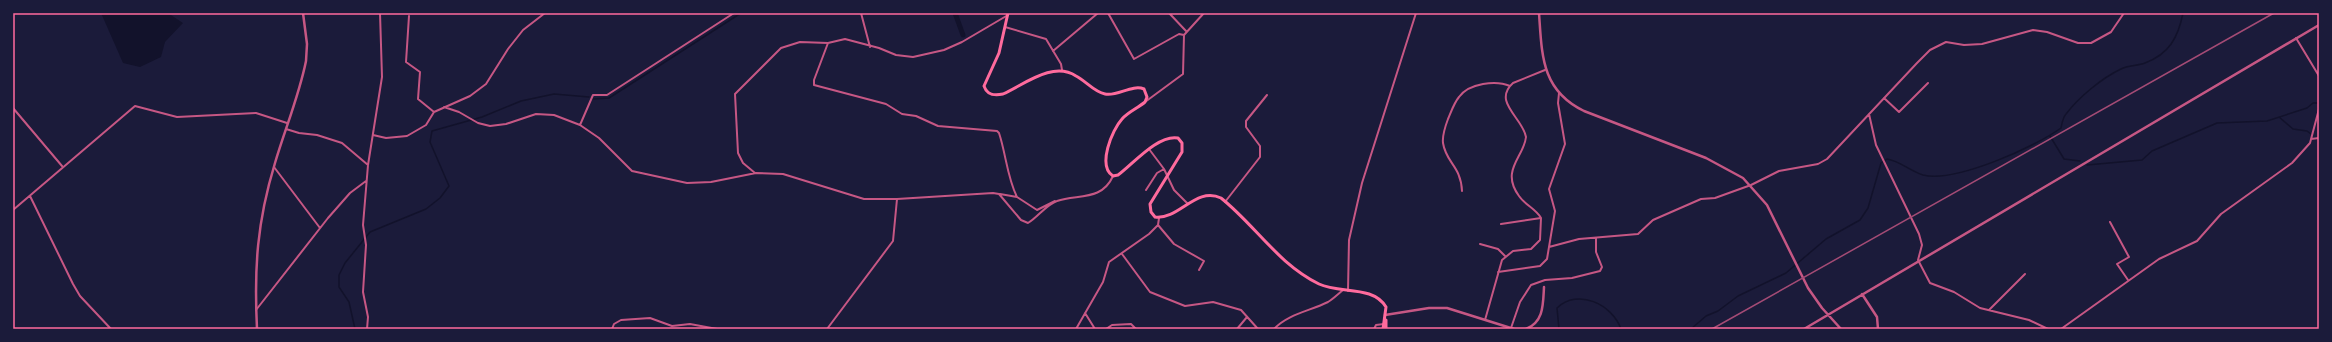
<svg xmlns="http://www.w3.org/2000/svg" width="2332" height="342" font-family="'Golos Text',sans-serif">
  <rect width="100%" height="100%" fill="#1b1b3a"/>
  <path fill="#12122b" d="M101,13H168L183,23L165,42L161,57L140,67L123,63Z"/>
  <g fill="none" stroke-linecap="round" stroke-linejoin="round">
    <path stroke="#12122b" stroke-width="1.5" d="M593,99L609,98L741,13
      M2279,117L2293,129L2307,131L2311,134
      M2050,136L2064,159L2080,161
      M2318,142L2319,144
      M2087,165L2142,160L2152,151L2217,123L2267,121L2307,108L2313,103H2319
      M355,329L349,302L339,287V275L345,263L370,232L426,209L440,198L449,186L430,142L432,131L482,117L521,101L554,94L589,97
      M1559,329L1557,308C1578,288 1612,304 1621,329
      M1691,329L1706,316L1718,311L1738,296L1786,273L1826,239L1860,220L1868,208L1881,163L1887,159C1900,161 1910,171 1923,175C1955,183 2035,147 2061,128C2062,123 2063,117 2066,114C2079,97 2102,78 2121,69C2128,65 2137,66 2145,63C2169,54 2178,38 2183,13"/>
    <path stroke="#12122b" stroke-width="5" d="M955,13L963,35"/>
    <path stroke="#c65784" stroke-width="2" d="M861,13L870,47
      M1108,13L1134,59L1179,34L1184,35
      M1169,13L1186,31
      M409,16L406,62L420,72L418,99L434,112
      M1005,27L1046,39L1061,64L1062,70
      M2296,38L2319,76
      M828,43L814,80V85L886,104L902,114L916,116L938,126L997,131L999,133C1006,154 1007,177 1017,197
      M1053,51L1098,13
      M1884,98L1899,112L1928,83
      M1145,102L1183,74L1184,35L1204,13
      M444,107L459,112L478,123L490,126L506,124L536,114L554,115L580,125L599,138L632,171L687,183L711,182L756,173L783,174L864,199H897L993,193L999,194L1021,220L1028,223C1037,218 1047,204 1057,201C1078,194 1102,201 1113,176
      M13,108L62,166
      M1869,114L1876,145L1919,234L1922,245L1918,260L1930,283L1954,292L1980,308L2029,320L2048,329
      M580,125L593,95H607L734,13
      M286,129L299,133L317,135L342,143L368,165
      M373,135L386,138L407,136L426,125L434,112L470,96L486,84L508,49L523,30L545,13
      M2311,139L2319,138
      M1149,149L1164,169L1174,190L1187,203
      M274,167L320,228
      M755,173L743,163L738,153L735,94L781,48L800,42L828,43L845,39L879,48L896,55L913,57L944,50L962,42L1008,15
      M1146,190L1157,173L1164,169
      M1462,191C1461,166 1446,163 1443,143C1442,135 1445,127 1448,119C1451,112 1454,103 1459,97C1469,83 1496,80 1510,86
      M1000,194L1017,197L1037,210L1055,201
      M30,196L73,284L80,296L111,329
      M1225,202L1260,157V146L1246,127V121L1267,95
      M13,210L135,106L177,117L256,113L287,123
      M2110,222L2129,257L2117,264L2128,280
      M1501,224L1541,218
      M1158,225L1174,244L1204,261L1199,270
      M1480,244L1498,249L1505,256
      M1549,247L1579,239L1638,234L1653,220L1701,199L1715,198L1751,185L1779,171L1818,164L1827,159L1917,63L1930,50L1946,42L1964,45L1982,44L2033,30L2047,32L2078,43H2091L2111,32L2124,13
      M1122,254L1150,292L1185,306L1213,302L1241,310L1258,329
      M1498,272L1540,266L1547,259L1555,211L1549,189L1565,144L1558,103L1559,93
      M1348,291L1349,240L1362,183L1416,13
      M256,310L328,218L350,193L366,181
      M1989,310L2025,274
      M1085,313L1095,329
      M1485,320L1502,260L1513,251L1531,249L1540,240L1541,218C1536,209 1525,205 1519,196C1500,170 1524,157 1526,137C1523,118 1492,102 1513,83L1545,70
      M1511,328L1520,302L1531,285L1545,280L1572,278L1600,271L1602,267L1596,252V238
      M367,329L368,317L363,292L366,245L363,225L368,165L382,77L380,13
      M612,329L614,324L621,320L650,318L672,326L690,324L717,329
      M827,329L893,241L897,199
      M1076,329L1103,282L1109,262L1149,234L1158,225L1159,218
      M1106,329L1112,325L1131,324L1136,329
      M1237,329L1247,317
      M1274,329C1288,314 1310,311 1328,302C1333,299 1338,294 1343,290
      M1374,329L1376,325L1384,324
      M2061,329L2159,259L2197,241L2221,214L2292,163L2310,143L2319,109"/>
    <path stroke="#c65784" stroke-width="2.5" d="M1539,13C1542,55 1541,90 1584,111L1706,158L1743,178L1767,205L1808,288L1822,308L1841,329
      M1862,294L1877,317L1878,329
      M1385,315L1429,308H1447L1514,329
      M257,329C254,268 257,222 275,163C285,129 299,96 306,61L307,44L303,13
      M1526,329C1544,322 1543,304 1544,287
      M1804,329L2319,25"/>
    <path stroke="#ff6b9d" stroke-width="3" d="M1008,13L999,53L984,86C987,95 994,96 1003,94C1025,84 1053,61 1076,76C1086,81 1094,92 1105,94C1117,97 1132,84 1144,89L1147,97L1145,102C1138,108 1128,112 1122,119C1112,130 1097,166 1113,176L1118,175C1132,165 1158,134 1178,138L1182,143V152L1150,204L1151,212L1155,217C1179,220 1196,186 1221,198C1256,226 1277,263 1319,284C1340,294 1373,285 1386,307L1383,329
      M1386,320V329"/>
    <path stroke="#a44b75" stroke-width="1.5" d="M1712,329L2274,13"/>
  </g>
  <rect width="2332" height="342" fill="none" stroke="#1b1b3a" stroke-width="28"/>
  <rect x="14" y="14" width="2304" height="314" fill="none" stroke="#ff6b9d" stroke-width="1.5"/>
</svg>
